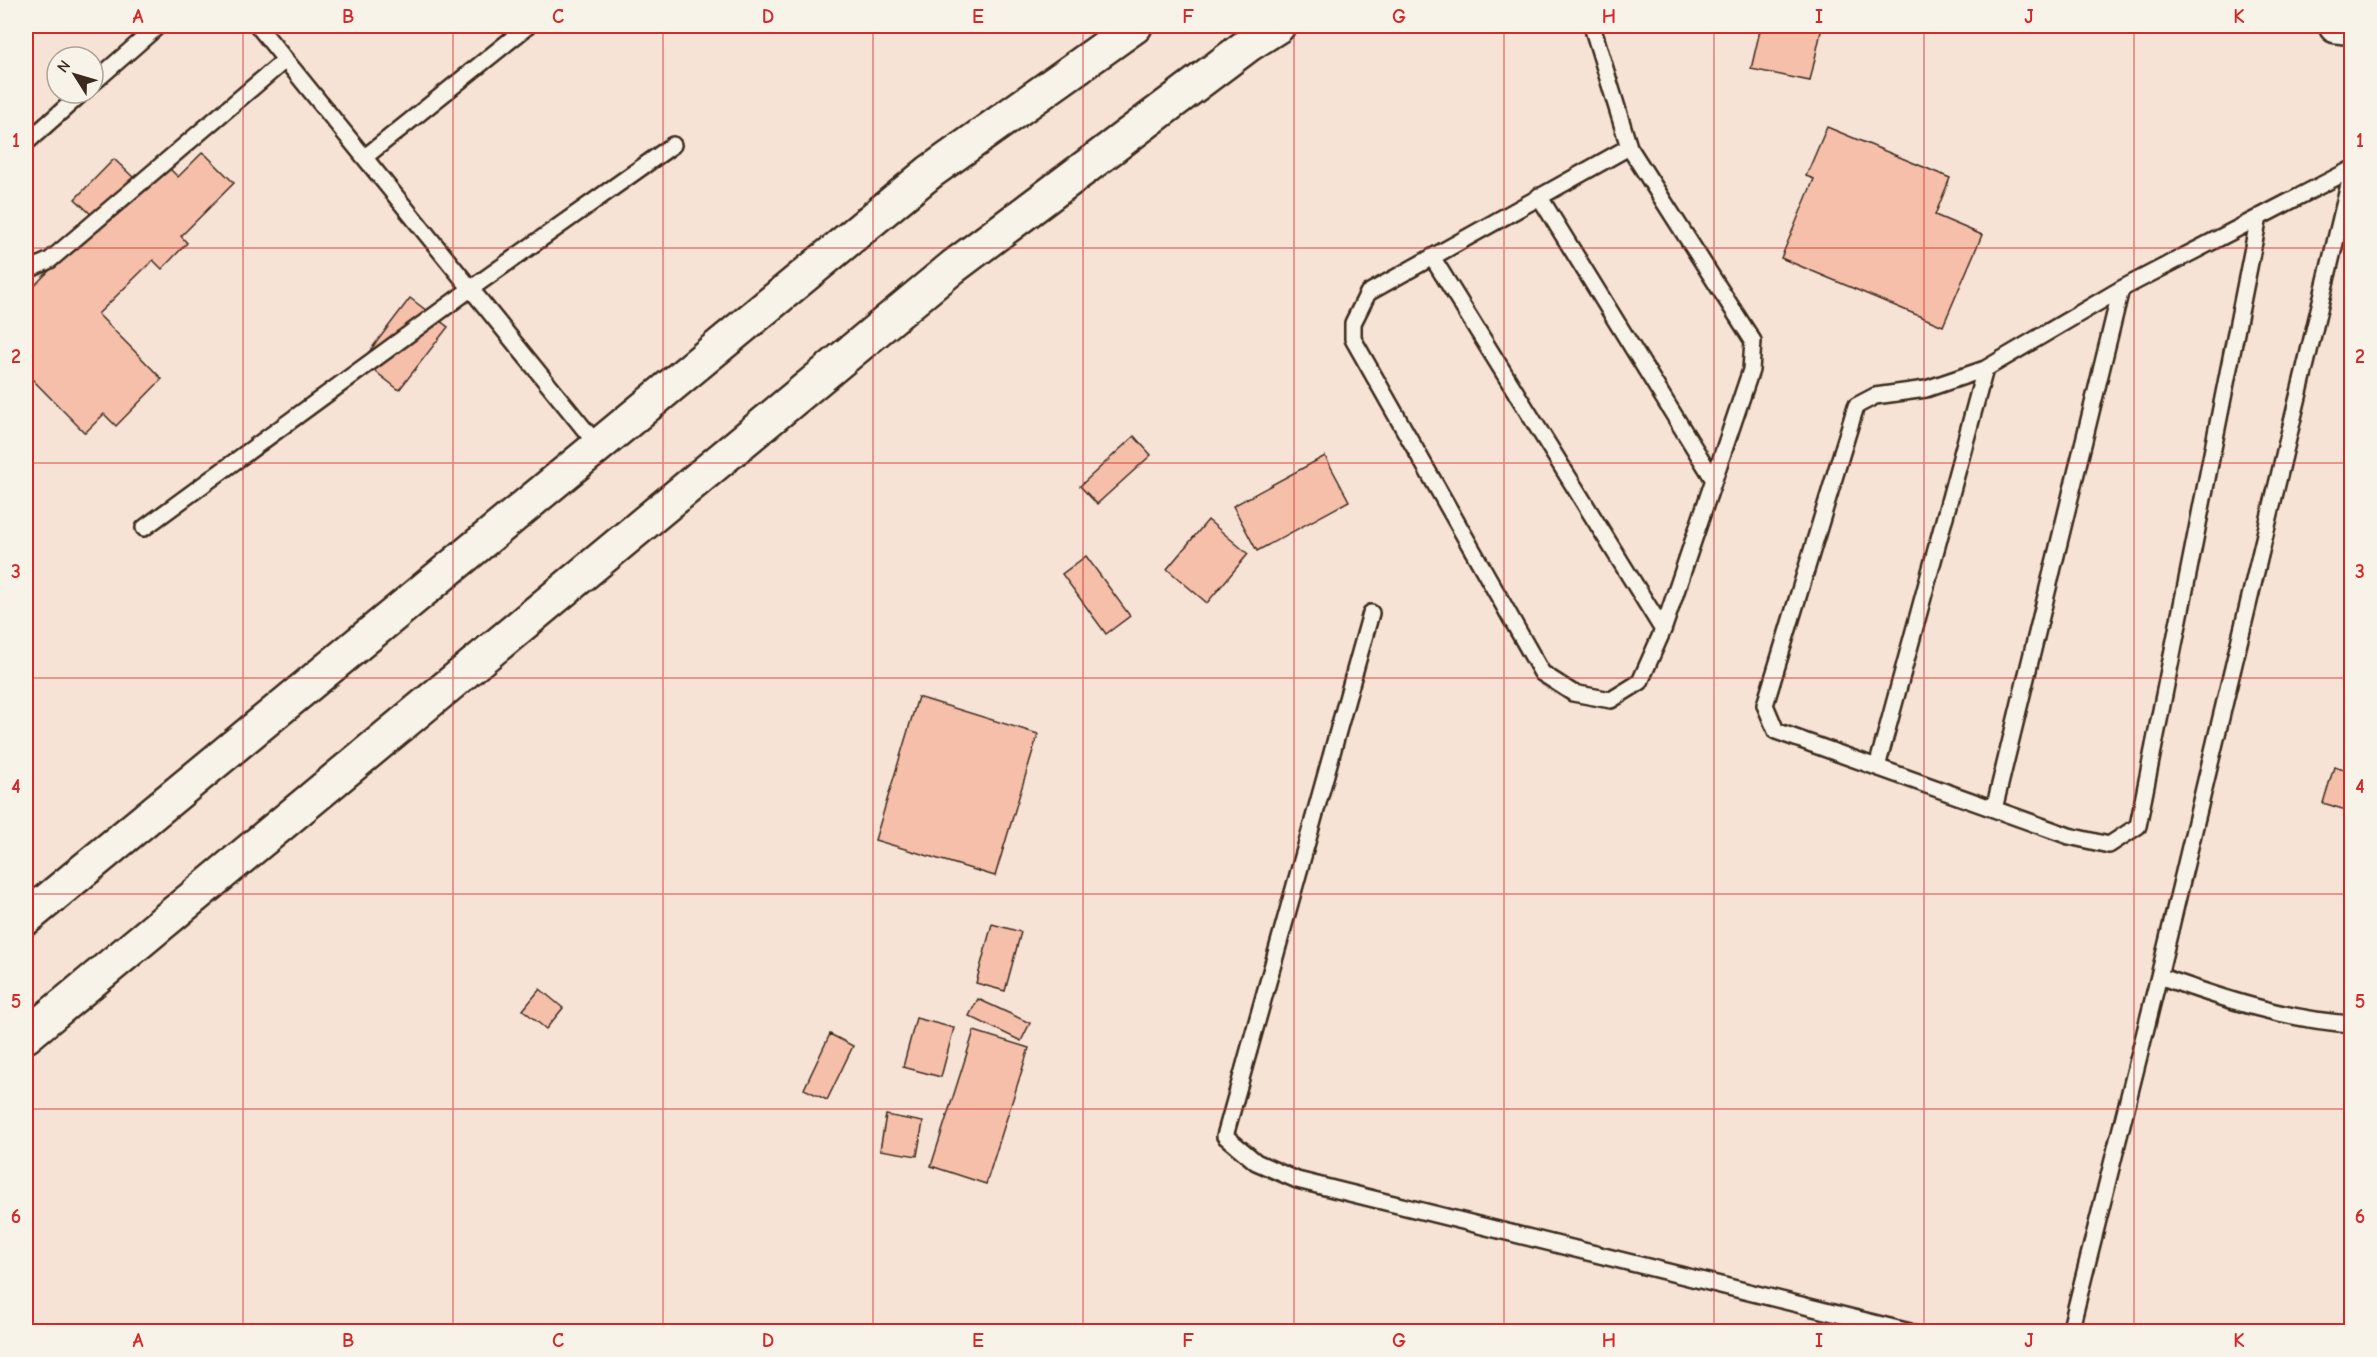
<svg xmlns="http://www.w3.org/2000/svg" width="2377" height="1357" font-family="'Comic Neue',sans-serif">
  <rect width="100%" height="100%" fill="#f7e3d5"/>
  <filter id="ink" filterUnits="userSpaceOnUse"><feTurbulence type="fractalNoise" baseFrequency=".0167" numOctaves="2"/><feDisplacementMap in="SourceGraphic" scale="12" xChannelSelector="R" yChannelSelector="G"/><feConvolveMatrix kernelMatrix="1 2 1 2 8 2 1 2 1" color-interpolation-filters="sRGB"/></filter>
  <g filter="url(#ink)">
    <path fill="#f6bfaa" stroke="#3b2a1e" stroke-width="1.5" d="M1761,26L1822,27L1810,81L1751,69Z
      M1827,127L1950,178L1935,215L1982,235L1943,326L1781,258L1814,179L1806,176Z
      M203,152L234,183L181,236L187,243L162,269L153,260L98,314L162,379L116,426L104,414L85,433L26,373V294L160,159L178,177Z
      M114,159L135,179L96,219L75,199Z
      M410,298L448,327L399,390L362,361Z
      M1134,436L1151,455L1097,504L1080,486Z
      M1325,456L1349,501L1257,551L1233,506Z
      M1208,520L1248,554L1207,603L1167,569Z
      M1086,556L1130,616L1106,634L1062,574Z
      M918,697L1038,734L995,876L875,840Z
      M2334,767L2352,772V812L2323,803Z
      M992,924L1021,932L1005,991L976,983Z
      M540,989L563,1008L546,1029L523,1010Z
      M978,999L1030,1023L1021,1041L969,1016Z
      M916,1018L954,1028L941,1077L903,1067Z
      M974,1031L1029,1048L986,1184L931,1166Z
      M830,1034L853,1046L827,1100L804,1089Z
      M886,1115L923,1122L917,1156L880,1150Z"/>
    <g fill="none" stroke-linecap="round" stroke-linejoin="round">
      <defs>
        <path id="service" d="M258,26L598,446
          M1592,26L1629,147L1753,341L1751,370L1663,630L1640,682L1611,700L1573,693L1542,673L1353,339V323L1368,293L1629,147
          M93,83L158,26
          M26,143L82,93
          M365,157L528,26
          M2352,172L2159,976C2221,998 2286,1020 2352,1024
          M1539,196L1714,480
          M2259,217L2138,826L2109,845L2069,836L1776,731L1765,705L1856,406L1875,396L1926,389L1985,369L2121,289L2352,169
          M1432,257L1663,630
          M26,266L33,268L50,260L285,60
          M144,528L469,290L673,145
          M1371,613L1225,1136L1256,1162L1297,1180L1910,1332
          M1877,767L1985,369
          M1994,809L2121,289
          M2070,1332L2159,976"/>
        <path id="secondary" d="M2336,26L2352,28
          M26,918L930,172L1135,26
          M26,1036L953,267L1248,45L1278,26"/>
      </defs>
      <use href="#service" stroke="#3b2a1e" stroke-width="20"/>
      <use href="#secondary" stroke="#3b2a1e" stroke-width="38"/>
      <use href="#service" stroke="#f7f3e8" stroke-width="15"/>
      <use href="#secondary" stroke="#f7f3e8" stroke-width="33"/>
    </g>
  </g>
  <path fill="none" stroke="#d62828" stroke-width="1.5" stroke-opacity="0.55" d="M243,26V1332M453,26V1332M663,26V1332M873,26V1332M1083,26V1332M1294,26V1332M1504,26V1332M1714,26V1332M1924,26V1332M2134,26V1332M26,248H2352M26,463H2352M26,678H2352M26,894H2352M26,1109H2352"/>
  <rect width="2377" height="1357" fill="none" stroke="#f7f3e8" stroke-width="66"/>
  <g transform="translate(75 75) rotate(307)"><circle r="28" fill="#f7f3e8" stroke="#aca397" stroke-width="1.5"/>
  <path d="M0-4.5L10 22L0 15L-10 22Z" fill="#3b2a1e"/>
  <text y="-9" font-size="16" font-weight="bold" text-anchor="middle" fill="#3b2a1e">N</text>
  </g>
  <rect x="33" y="33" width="2311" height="1291" fill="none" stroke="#d62828" stroke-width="2"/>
  <g font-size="20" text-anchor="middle" font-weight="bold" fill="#d62828">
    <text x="138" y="23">A</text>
    <text x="348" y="23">B</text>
    <text x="558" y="23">C</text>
    <text x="768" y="23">D</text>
    <text x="978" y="23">E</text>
    <text x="1188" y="23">F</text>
    <text x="1399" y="23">G</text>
    <text x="1609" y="23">H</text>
    <text x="1819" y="23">I</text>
    <text x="2029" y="23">J</text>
    <text x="2239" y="23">K</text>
    <text x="16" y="147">1</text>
    <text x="2360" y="147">1</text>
    <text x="16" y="363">2</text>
    <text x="2360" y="363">2</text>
    <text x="16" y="578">3</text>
    <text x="2360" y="578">3</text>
    <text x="16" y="793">4</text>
    <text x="2360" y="793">4</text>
    <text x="16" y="1008">5</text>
    <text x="2360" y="1008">5</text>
    <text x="16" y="1223">6</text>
    <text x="2360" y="1223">6</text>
    <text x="138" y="1347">A</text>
    <text x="348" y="1347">B</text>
    <text x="558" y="1347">C</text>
    <text x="768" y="1347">D</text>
    <text x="978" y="1347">E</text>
    <text x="1188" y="1347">F</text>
    <text x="1399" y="1347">G</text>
    <text x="1609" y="1347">H</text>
    <text x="1819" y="1347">I</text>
    <text x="2029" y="1347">J</text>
    <text x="2239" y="1347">K</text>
  </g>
</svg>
